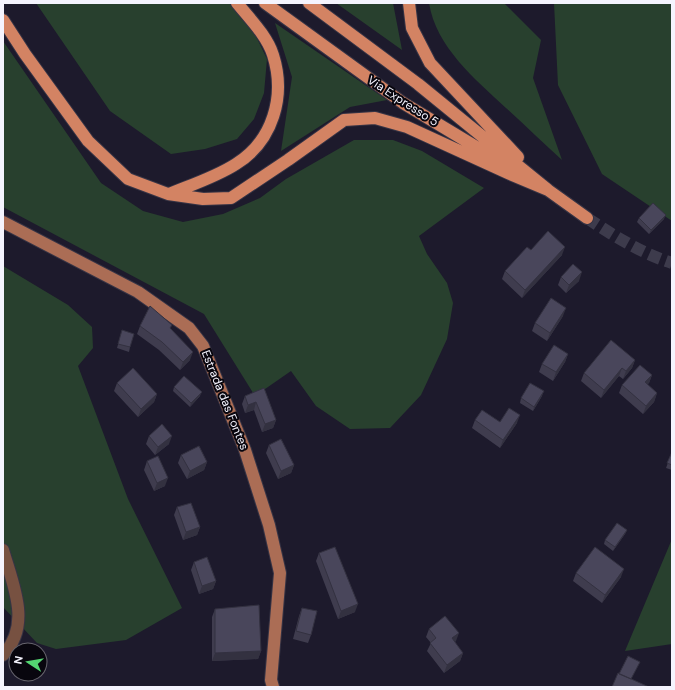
<svg xmlns="http://www.w3.org/2000/svg" width="675" height="690" font-family="'DM Sans',sans-serif">
  <rect width="100%" height="100%" fill="#1d1a2c"/>
  <path fill="#28402e" d="M36,3H229L252,28L267,59L264,93L254,119L237,139L205,149L171,154L110,111Z
    M336,3H393L402,50Z
    M429,3H504L541,40L533,78L562,160C543,143 525,125 506,108C475,79 436,47 429,3Z
    M554,3H672V221L602,174L558,85Z
    M275,23L387,100L350,107L281,151L292,77Z
    M3,41L101,183L143,211L183,222L223,214L260,198L286,179L354,140H393L422,151L484,188L419,236L427,254L447,283L453,303L447,339L421,395L390,428L350,429L316,406L291,371L255,396L204,314L3,207Z
    M3,266L68,305L92,327L93,348L78,366L128,499L182,608L126,640L56,649L37,643L3,607Z
    M672,539V644L625,651Z"/>
  <g fill="none" stroke-linecap="round" stroke-linejoin="round">
    <path stroke="#3d3b4c" stroke-width="12" stroke-dasharray="12 6" stroke-linecap="butt" d="M587,218C614,236 641,253 672,263"/>
    <defs>
      <path id="street" d="M3,550C13,585 32,625 3,655"/>
      <path id="secondary" d="M3,222L138,292L189,328L203,346L245,450L269,525L280,573L271,680L273,687"/>
      <path id="primary" d="M265,3L403,103L508,166
        M309,3L418,84L548,190L587,218
        M409,3L412,28L430,63L518,157
        M3,20L25,54L88,141L128,179L168,194L203,199L231,198L288,160L344,120L375,118L407,127L510,174L548,190
        M169,194C191,185 216,177 236,164C273,141 286,96 273,55C267,36 250,19 237,3"/>
    </defs>
    <use href="#street" stroke="#373445" stroke-width="14"/>
    <use href="#secondary" stroke="#373445" stroke-width="14"/>
    <use href="#primary" stroke="#373445" stroke-width="14"/>
    <use href="#street" stroke="#775141" stroke-width="12"/>
    <use href="#secondary" stroke="#ab6d55" stroke-width="12"/>
    <use href="#primary" stroke="#d38363" stroke-width="12"/>
  </g>
  <path fill="#3f3c4e" d="M639,218L664,219L649,234L637,222Z
    M531,250L562,255L522,298L502,279L505,271Z
    M561,277L579,281L566,293L558,285Z
    M563,316L547,341L532,331L535,323Z
    M140,326L171,329L190,360L180,370L159,350L137,334Z
    M121,334L130,347L129,352L117,348Z
    M568,354L565,362L553,381L539,372L542,364Z
    M635,360L632,368L623,379L619,376L601,398L581,381L584,373Z
    M652,375L649,383L647,384L657,393L654,402L643,414L619,393L622,385Z
    M117,383L157,394L154,402L138,417L114,391Z
    M174,387L200,396L190,407L173,391Z
    M264,388L276,420L273,428L262,432L254,410L245,413L242,404L245,396Z
    M542,396L533,411L520,403L521,398Z
    M475,420L500,422L517,423L500,448L472,428Z
    M149,436L169,444L155,455L146,444Z
    M269,445L294,465L291,473L278,479L266,453Z
    M672,452V470L666,468Z
    M181,455L207,462L204,470L187,479L178,463Z
    M147,461L165,486L154,491L144,470Z
    M177,507L200,527L197,535L183,540L174,515Z
    M627,530L625,534L613,551L604,544L605,540Z
    M319,553L355,612L338,619L316,561Z
    M194,562L216,581L213,589L199,594L191,570Z
    M576,573L621,577L602,603L573,581Z
    M302,608L311,635L308,643L293,639L299,616Z
    M215,609L261,651L258,659L212,661V617Z
    M429,629L456,641L454,642L463,653L460,661L444,673L427,651L431,643L426,637Z"/>
  <path fill="#333140" d="M666,215L664,219L649,234L651,230Z
    M565,247L562,255L522,298L525,290Z
    M582,272L579,281L566,293L569,285Z
    M566,308L563,316L547,341L550,333Z
    M193,352L190,360L180,370L183,362Z
    M568,354L565,362L553,381L556,372Z
    M635,360L632,368L623,379L626,371Z
    M622,368L619,376L601,398L604,390Z
    M652,375L649,383L642,390L645,382Z
    M544,391L542,396L533,411L534,407Z
    M202,392L200,396L190,407L191,403Z
    M657,393L654,402L643,414L646,406Z
    M157,394L154,402L138,417L141,409Z
    M256,402L254,410L245,413L248,405Z
    M520,415L517,423L500,448L503,440Z
    M276,420L273,428L262,432L265,424Z
    M172,436L169,444L155,455L158,447Z
    M207,462L204,470L187,479L190,471Z
    M294,465L291,473L278,479L281,471Z
    M168,478L165,486L154,491L157,483Z
    M200,527L197,535L183,540L186,532Z
    M627,530L625,534L613,551L615,547Z
    M624,569L621,577L602,603L605,595Z
    M216,581L213,589L199,594L202,586Z
    M358,604L355,612L338,619L341,611Z
    M459,633L456,641L449,647L452,638Z
    M261,651L258,659L212,661L215,653Z
    M463,653L460,661L444,673L447,665Z"/>
  <path fill="#49465b" stroke="#333140" d="M653,203L666,215L651,230L639,218Z
    M548,231L565,247L525,290L505,271L527,247L531,250Z
    M573,264L582,272L569,285L561,277Z
    M551,298L566,308L550,333L535,323Z
    M150,306L172,325L170,328L193,352L183,362L162,342L140,326Z
    M122,330L134,334L130,347L118,344Z
    M611,340L635,360L626,371L622,368L604,390L584,373Z
    M554,345L568,354L556,372L542,364Z
    M640,365L652,375L645,382L657,393L646,406L622,385Z
    M133,368L157,394L141,409L117,383Z
    M184,376L202,392L191,403L174,387Z
    M530,383L544,391L534,407L521,398Z
    M264,388L276,420L265,424L256,402L248,405L245,396Z
    M509,408L520,415L503,440L475,420L482,410L500,422Z
    M162,424L172,436L158,447L149,436Z
    M281,439L294,465L281,471L269,445Z
    M199,446L207,462L190,471L181,455Z
    M672,452V465L667,463Z
    M158,456L168,478L157,483L147,461Z
    M191,503L200,527L186,532L177,507Z
    M617,523L627,530L615,547L605,540Z
    M335,547L358,604L341,611L319,553Z
    M595,547L624,569L605,595L576,573Z
    M207,557L216,581L202,586L194,562Z
    M259,605L261,651L215,653V609Z
    M302,608L317,611L311,635L296,631Z
    M445,616L459,633L452,638L463,653L447,665L430,643L436,638L429,629Z
    M628,656L640,662L631,679L619,674Z
    M618,673L649,687H612Z"/>
  <g text-anchor="middle" dominant-baseline="central" stroke-width="4" stroke-linejoin="round" paint-order="stroke">
    <g font-size="12" fill="#f5f4fe" stroke="#08060e">
      <text transform="translate(403 101) rotate(33)">Via Expresso 5</text>
      <text transform="translate(225 400) rotate(68)">Estrada das Fontes</text>
    </g>
  </g>
  <rect width="675" height="690" fill="none" stroke="#f5f4fe" stroke-width="8"/>
  <g transform="translate(28 662) rotate(282)"><circle r="19" fill="#08060e" stroke="#67656e"/>
  <path d="M0-3L7 15L0 10L-7 15Z" fill="#54d672"/>
  <text y="-6" font-size="11" font-weight="bold" text-anchor="middle" fill="#f5f4fe">N</text>
  </g>
</svg>
